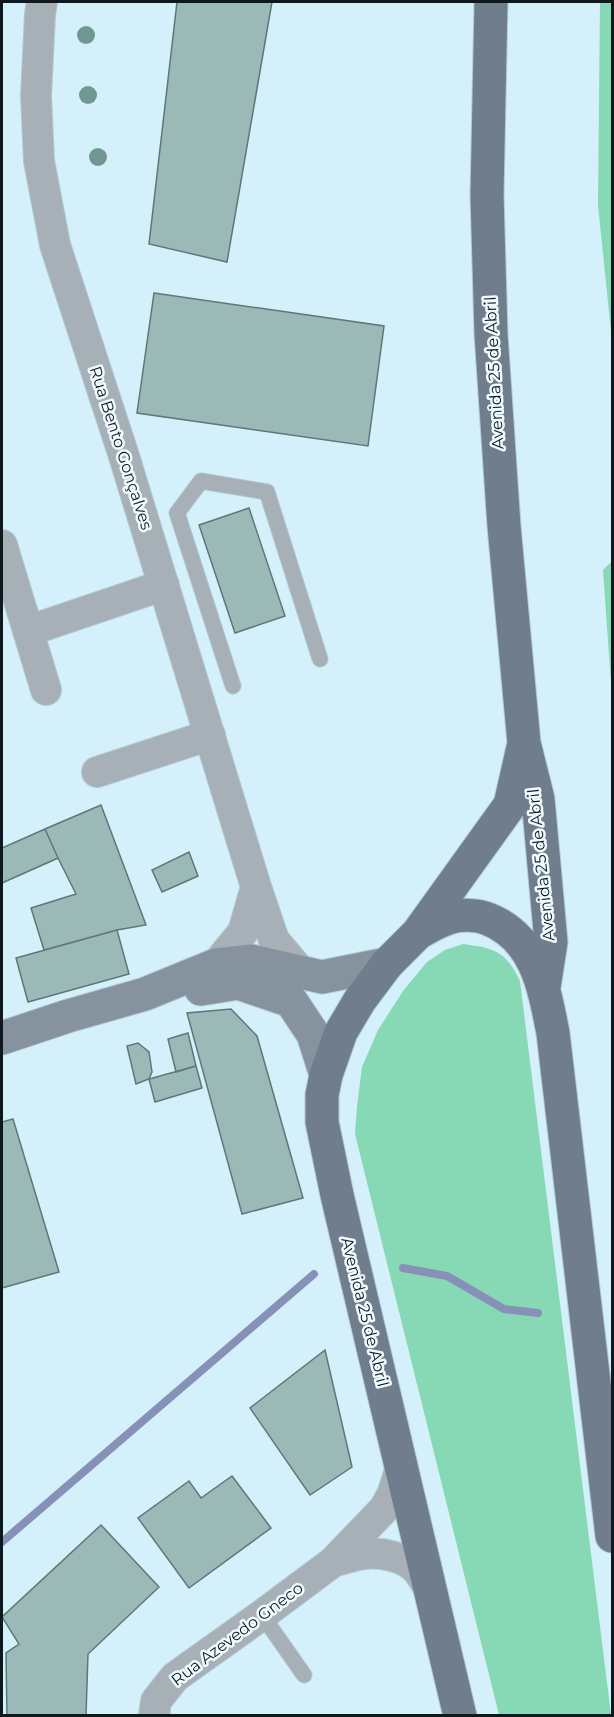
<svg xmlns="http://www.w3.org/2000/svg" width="614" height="1717" font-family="Montserrat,sans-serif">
  <rect width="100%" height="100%" fill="#d4f0fa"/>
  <path fill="#87d9b5" d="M600,2H612V341L598,205Z
    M612,561V697L603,570Z
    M463,944C494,948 506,951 520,981L611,1715H499L355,1134L357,1106L362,1067L378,1030L403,991L427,962L445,950Z"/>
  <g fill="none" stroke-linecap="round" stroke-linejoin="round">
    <path stroke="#8791b8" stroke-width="8" d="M403,1268L447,1276L504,1309L538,1313
      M2,1542L314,1274"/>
  </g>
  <path fill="#9ab9b7" stroke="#5c7977" stroke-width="1.5" d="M177,2H272L227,262L149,244Z
    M154,293L384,326L368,446L137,413Z
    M249,508L285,616L235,633L199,525Z
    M101,805L146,925L117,930L44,950L31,908L76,894L58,858L45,829Z
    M45,829L58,858L2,883V848Z
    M189,852L198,876L162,892L152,870Z
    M117,930L129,974L28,1002L16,958Z
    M231,1009L257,1036L303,1198L242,1214L187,1013Z
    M188,1033L196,1066L176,1072L168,1039Z
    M138,1043L149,1052L152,1072L149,1079L136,1084L127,1046Z
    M196,1066L202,1088L155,1102L149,1079Z
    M13,1119L59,1272L2,1288V1122Z
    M325,1350L352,1467L310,1495L250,1408Z
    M232,1476L271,1528L189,1588L138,1518L189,1481L201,1498Z
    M101,1525L159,1587L88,1654L86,1716H7L6,1653L19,1644L2,1617Z"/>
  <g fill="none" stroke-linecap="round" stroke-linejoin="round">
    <defs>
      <path id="lane" d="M233,686L177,513L201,481L267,492L320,659
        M262,1615L304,1675"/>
      <path id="street" d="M42,2L40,14L36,96L39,161L55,245L123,453L256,887
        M2,545L46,690
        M28,631L164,585
        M97,772L210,735
        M216,965L243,932L256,887L274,940L301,972
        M333,1562C343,1559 354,1555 365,1554C382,1552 405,1557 417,1570C422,1576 426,1584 430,1590
        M154,1716L156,1701L175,1677L262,1615L333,1562L384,1509L392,1495L402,1464"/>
      <path id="secondary" d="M201,989L238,983L291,1001L313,1034L326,1075
        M2,1038L68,1016L145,994L216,965L252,961L322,977L387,964"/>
      <path id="primary" d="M491,2L487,195L491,334L504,526L524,743L538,799L551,942L544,987
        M418,933C429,927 440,920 452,917C462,914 478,915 488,919C536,938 544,987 553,1033L612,1536
        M460,1716L337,1195L322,1122V1095L326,1075L341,1032L360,1000L387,964L418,933L510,805L524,743"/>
    </defs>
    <use href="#lane" stroke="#b1c9d2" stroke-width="17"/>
    <use href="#street" stroke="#b1c9d2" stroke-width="32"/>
    <use href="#secondary" stroke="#b1c9d2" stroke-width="35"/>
    <use href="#primary" stroke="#b1c9d2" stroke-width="35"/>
    <use href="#lane" stroke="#a7afb7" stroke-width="15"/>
    <use href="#street" stroke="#a7afb7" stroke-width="30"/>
    <use href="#secondary" stroke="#86929e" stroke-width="33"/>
    <use href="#primary" stroke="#6f7d8c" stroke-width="33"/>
  </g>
  <g fill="#709792">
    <circle cx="86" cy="35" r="9"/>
    <circle cx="88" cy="95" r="9"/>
    <circle cx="98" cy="157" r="9"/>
  </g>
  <g text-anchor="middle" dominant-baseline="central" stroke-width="5" stroke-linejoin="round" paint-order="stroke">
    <g font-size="16" fill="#0f191d" stroke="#effafe">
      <text transform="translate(494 373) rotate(-93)">Avenida 25 de Abril</text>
      <text transform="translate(121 448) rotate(72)">Rua Bento Gonçalves</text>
      <text transform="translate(541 865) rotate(-96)">Avenida 25 de Abril</text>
      <text transform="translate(365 1312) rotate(76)">Avenida 25 de Abril</text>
      <text transform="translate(237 1634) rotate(-37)">Rua Azevedo Gneco</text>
    </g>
  </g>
  <rect width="614" height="1717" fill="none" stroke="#0f191d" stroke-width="6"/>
</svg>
